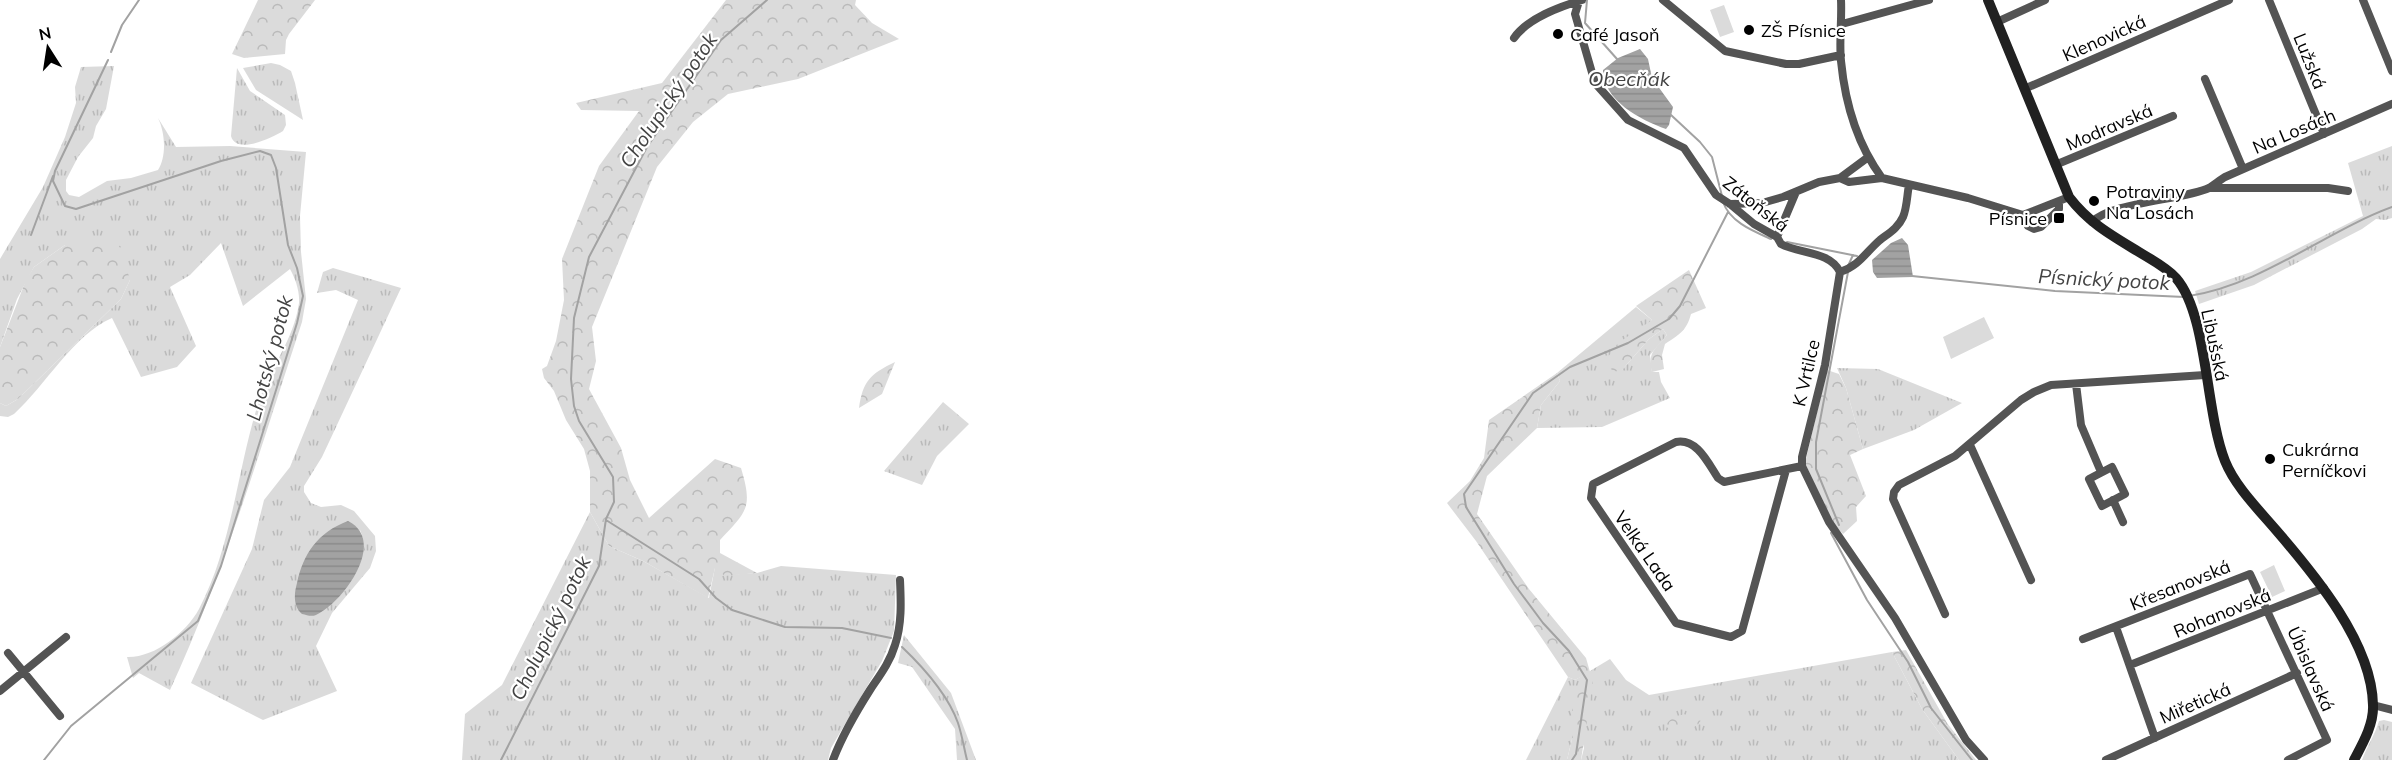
<svg xmlns="http://www.w3.org/2000/svg" width="2392" height="760" font-family="Mulish,sans-serif">
  <defs>
    <pattern id="grass-tufts" width="24" height="20" patternUnits="userSpaceOnUse" patternTransform="scale(1.5)"><rect width="24" height="20" fill="#dbdbdb"/><path d="M3 7l-1-3M5 7V3M7 7l1-3M15 17l-1-3M17 17v-4M19 17l1-3" fill="none" stroke="#bababa"/></pattern>
    <pattern id="forest-crowns" width="20" height="18" patternUnits="userSpaceOnUse" patternTransform="scale(1.5)"><rect width="20" height="18" fill="#dbdbdb"/><path d="M2 6a3 3 0 1 1 6 0M12 15a3 3 0 1 1 6 0" fill="none" stroke="#bababa"/></pattern>
    <pattern id="water-rules" width="6" height="5" patternUnits="userSpaceOnUse" patternTransform="scale(1.5)"><rect width="6" height="5" fill="#a2a2a2"/><path d="M0 2.5h6" fill="none" stroke="#8a8a8a"/></pattern>
  </defs>
  <rect width="100%" height="100%" fill="#fff"/>
  <path fill="url(#grass-tufts)" fill-rule="evenodd" d="M271,63L280,65L291,71L295,83L303,120L256,90L243,68Z
    M114,66L106,109L96,126L93,138L78,157L66,180V191L69,195L79,197L107,181L131,178L158,170C167,156 165,132 158,118L176,147L230,146L306,152L300,216L301,252L306,299L302,322C261,446 225,571 170,690L139,673L133,678L127,657C154,658 186,633 199,609C232,546 237,471 258,404C269,369 294,340 299,303C300,291 295,278 290,269L243,306L221,243L190,275L170,287L196,346L177,367L141,377L112,318C73,335 46,385 14,414L8,417L0,416V403L6,406L18,399L121,299L130,280L65,245L34,267L17,299L0,347V259L43,187L65,137L76,103L75,87L81,67Z
    M237,68L250,91L285,115L286,125L283,131C272,138 236,155 231,136Z
    M2392,146V218L2385,220L2376,219L2362,229L2254,285L2199,304L2195,291L2251,272L2363,216L2348,163Z
    M333,268L401,288L322,457L304,486V492L311,503L321,507L341,505L354,511L375,536L376,551L370,568L332,613L316,646L337,691L263,720L191,683L252,549L264,500L290,467L358,300L336,290L317,293L323,272ZM360,530C373,559 345,588 327,607Z
    M1636,307L1652,320L1622,370L1649,339L1663,329L1667,335L1650,355L1652,372H1659L1661,382L1670,398L1602,427L1537,428L1541,405L1560,381L1557,373Z
    M1837,368L1878,369L1962,403L1914,430L1863,449L1846,388Z
    M943,402L969,424L937,456L922,485L884,471Z
    M590,512L609,546L643,561L709,598L715,567L725,575L757,573L781,566L896,575L894,631L882,661L831,748L828,760H462L465,714L502,685Z
    M904,635L951,693L976,760H957L955,729L912,667L898,663Z
    M1892,652L1922,709L1959,760H1581L1584,748L1572,702V739L1567,760H1526L1568,677L1575,680L1610,659L1626,680L1649,695Z
    M2384,720L2392,722V760H2362C2367,746 2375,735 2379,721Z"/>
  <path fill="url(#forest-crowns)" d="M258,0H315L289,34L286,40L285,54L244,58L232,54Z
    M726,0H856L855,5L872,23L899,39L798,79L728,94L693,122L657,167L592,327L596,361L589,389L621,448L630,480L649,518L715,459L741,468C753,508 747,511 720,540V553L757,573L725,576L715,568L708,598L643,561L609,546L590,512V471L584,449L566,420L554,391L544,378L542,369L547,366L556,341L564,300L562,259L599,166L639,111L581,110L576,103L662,83Z
    M94,238L114,240L121,249L130,280L121,299L18,399L6,406L0,403V347L26,280L34,267L65,245Z
    M1689,270L1706,308L1691,314C1687,330 1679,335 1665,344L1662,355L1664,369L1652,372C1647,353 1655,349 1667,335L1663,329L1649,339L1622,370L1613,372L1606,360L1618,343L1652,320L1636,306Z
    M895,362L882,394L859,408C863,381 870,374 895,362Z
    M1827,370L1839,374L1846,388L1863,449L1850,455L1866,496L1856,507L1857,521L1843,534L1833,523L1805,463Z
    M1557,373L1560,381L1541,405L1537,428L1487,476L1477,514L1529,589L1586,658L1590,672L1575,680L1568,677L1476,541L1447,503L1470,481L1484,458L1489,420Z
    M1906,650L1947,723L1976,760H1959L1922,709L1892,652Z
    M1593,681L1581,760H1567L1572,739V702L1581,682Z
    M1684,714L1701,721C1693,731 1674,737 1665,725L1671,719Z"/>
  <path fill="#dbdbdb" d="M1724,5L1734,32L1720,37L1710,10Z
    M1984,317L1994,338L1951,359L1943,337Z
    M2274,565L2285,591L2272,597L2260,572Z"/>
  <path fill="url(#water-rules)" d="M1640,49L1648,59L1652,78L1673,107L1669,125L1666,129C1640,120 1603,100 1603,70L1618,58Z
    M1902,238L1908,245L1913,277L1877,278L1873,272L1872,260L1891,243Z
    M348,521C388,541 343,603 316,615C311,617 307,615 302,614C293,606 294,594 297,583C303,554 318,532 348,521Z"/>
  <g fill="none" stroke-linecap="round" stroke-linejoin="round">
    <path stroke="#a2a2a2" stroke-width="2" d="M1587,0L1585,23L1617,59
      M111,52L122,25L139,0
      M1671,115L1700,142L1712,157L1722,196
      M1723,202C1730,222 1753,231 1771,239
      M31,235L53,176
      M1787,242L1857,256
      M1848,266L1853,255
      M1912,276L2055,291L2184,297
      M2189,296C2262,285 2324,232 2392,207
      M606,520L699,579L716,598L732,610L785,627L842,628L891,638
      M1839,525L1816,469V442L1848,272
      M1831,533L1867,600L1908,662L1931,708L1972,760
      M902,647C923,667 948,695 958,723C962,735 964,748 967,760
      M44,760L71,726L198,621L221,566L297,323L303,296L297,268L288,245L276,168L271,155L260,151L221,161L76,209L65,206L53,181L55,171L108,60
      M501,760L599,566L606,519L614,502L613,477L579,421L574,406L571,379L574,318L589,257L647,147L721,40L767,0
      M1572,760L1576,754L1587,680L1569,651L1543,623L1514,584L1466,507L1464,494L1533,393L1570,367L1628,343L1669,319L1680,306L1728,212"/>
    <path stroke="#545454" stroke-width="8" d="M1663,0L1725,51L1786,64H1799L1841,55
      M1841,0C1842,20 1839,41 1841,61C1845,102 1857,144 1882,178L1968,198L2023,215L2069,197
      M2269,0L2324,134
      M2363,0L2392,71
      M1579,1L1575,14L1595,83L1628,120L1684,148L1716,195L1730,204L1754,224L1777,237L1781,244C1800,254 1830,251 1840,272
      M1997,22L2045,0
      M1842,24L1929,0
      M1514,38C1528,18 1559,7 1582,0
      M2205,79L2243,169
      M2024,89L2229,0
      M2055,165L2173,116
      M1840,178L1849,182L1882,178
      M2210,188H2328L2348,191
      M1730,204L1762,203L1783,197L1819,182L1840,178L1867,158
      M2023,215L2028,226L2034,229L2041,227L2059,209V201
      M2092,222C2111,202 2183,200 2209,188C2214,185 2220,180 2225,177L2392,104
      M1777,237L1796,192
      M1840,272L1825,365L1802,457V466L1829,522L1895,618L1966,740L1984,760
      M1840,272C1859,266 1866,252 1880,240C1889,233 1898,228 1903,217C1907,208 1907,195 1909,185
      M2076,384L2081,425L2101,472
      M1970,445L2031,580
      M2112,467L2125,494L2102,506L2089,479Z
      M1786,470L1742,631L1731,637L1676,623L1591,498L1593,484L1676,442C1697,438 1708,463 1718,478L1724,482L1802,466
      M2113,500L2123,522
      M1945,614L1893,499L1894,492L1899,485L1955,456L2021,400L2034,392L2051,385L2205,375
      M2116,627L2155,738
      M2083,639L2250,574L2327,740L2288,760
      M8,653L60,716
      M2130,665L2324,588
      M0,691L66,637
      M2373,705L2392,710
      M833,760C842,736 856,712 870,690C880,675 890,662 895,645C902,624 901,602 900,580
      M2106,760L2297,673"/>
    <path stroke="#212121" stroke-width="10" d="M1988,0L2069,197C2089,223 2111,235 2139,252C2152,260 2166,267 2176,278C2208,315 2205,411 2225,461C2235,486 2258,509 2276,530C2314,574 2372,643 2373,705C2374,724 2363,743 2354,760"/>
  </g>
  <g fill="#000" stroke="#fff" stroke-width="2">
    <circle cx="1749" cy="30" r="6"/>
    <circle cx="1558" cy="34" r="6"/>
    <circle cx="2094" cy="201" r="6"/>
    <rect x="2053" y="212" width="12" height="12" rx="3"/>
    <circle cx="2270" cy="459" r="6"/>
  </g>
  <g text-anchor="middle" dominant-baseline="central" stroke-width="4.5" stroke-linejoin="round" paint-order="stroke">
    <g font-size="18" fill="#000" stroke="#fff" text-anchor="start">
      <text x="1761" y="30">ZŠ Písnice</text>
      <text x="1570" y="34">Café Jasoň</text>
      <text x="2106" y="191">Potraviny<tspan x="2106" dy="21">Na Losách</tspan></text>
      <text x="2047" y="218" text-anchor="end">Písnice</text>
      <text x="2282" y="449">Cukrárna<tspan x="2282" dy="21">Perníčkovi</tspan></text>
    </g>
    <g font-size="18" fill="#000" stroke="#fff">
      <text transform="translate(2104 38) rotate(-24)">Klenovická</text>
      <text transform="translate(2310 61) rotate(68)">Lužská</text>
      <text transform="translate(2109 127) rotate(-23)">Modravská</text>
      <text transform="translate(2294 131) rotate(-23)">Na Losách</text>
      <text transform="translate(1756 204) rotate(38)">Zátoňská</text>
      <text transform="translate(2215 345) rotate(78)">Libušská</text>
      <text transform="translate(1806 373) rotate(-77)">K Vrtilce</text>
      <text transform="translate(1645 551) rotate(55)">Velká Lada</text>
      <text transform="translate(2180 585) rotate(-22)">Křesanovská</text>
      <text transform="translate(2222 613) rotate(-22)">Rohanovská</text>
      <text transform="translate(2311 669) rotate(66)">Úbislavská</text>
      <text transform="translate(2195 703) rotate(-24)">Miřetická</text>
    </g>
    <g font-size="20" font-style="italic" fill="#434343" stroke="#fff">
      <text x="1629" y="78">Obecňák</text>
      <text transform="translate(668 100) rotate(-56)">Cholupický potok</text>
      <text transform="translate(2104 279) rotate(3)">Písnický potok</text>
      <text transform="translate(269 358) rotate(-75)">Lhotský potok</text>
      <text transform="translate(550 628) rotate(-64)">Cholupický potok</text>
    </g>
  </g>
  <g transform="translate(48 48) rotate(348)" stroke="#ffffff" stroke-width="4.5" paint-order="stroke">
  <path d="M0-4.5L10 22L0 15L-10 22Z" fill="#000000"/>
  <text y="-9" font-size="16" font-weight="bold" text-anchor="middle" fill="#000000">N</text>
  </g>
</svg>
